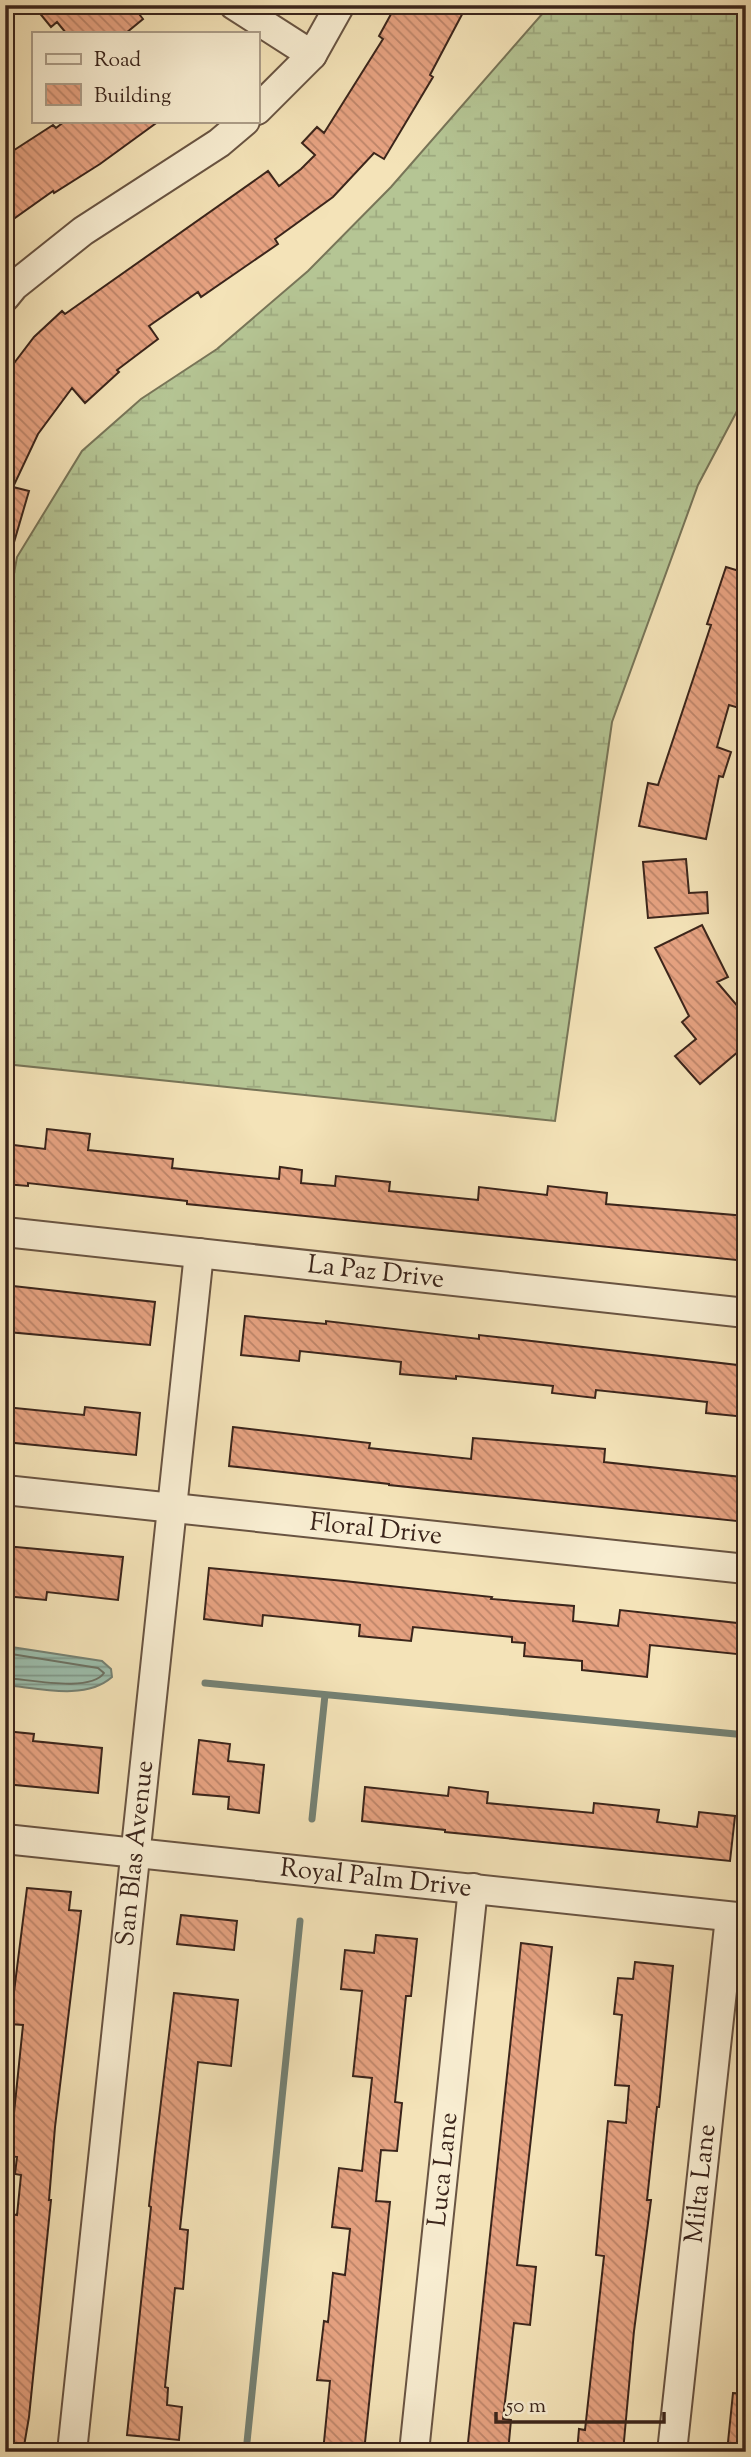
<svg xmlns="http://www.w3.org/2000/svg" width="751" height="2457" font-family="'Sorts Mill Goudy',serif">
  <defs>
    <pattern id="wetland-marsh" width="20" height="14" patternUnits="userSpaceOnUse" patternTransform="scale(1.75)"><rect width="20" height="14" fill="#b5c594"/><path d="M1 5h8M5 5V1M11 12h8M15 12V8" fill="none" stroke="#9da97f"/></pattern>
    <pattern id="water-rules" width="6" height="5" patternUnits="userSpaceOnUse" patternTransform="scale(1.75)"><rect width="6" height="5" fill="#9cbead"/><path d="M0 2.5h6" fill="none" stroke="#809a8c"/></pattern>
    <pattern id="building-back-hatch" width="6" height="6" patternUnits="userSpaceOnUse" patternTransform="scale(1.75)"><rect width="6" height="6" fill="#e6a281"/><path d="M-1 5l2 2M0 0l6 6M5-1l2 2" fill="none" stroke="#bc8469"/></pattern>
  </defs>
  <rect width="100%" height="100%" fill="#f4e3b8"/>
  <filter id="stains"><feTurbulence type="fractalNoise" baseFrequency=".00286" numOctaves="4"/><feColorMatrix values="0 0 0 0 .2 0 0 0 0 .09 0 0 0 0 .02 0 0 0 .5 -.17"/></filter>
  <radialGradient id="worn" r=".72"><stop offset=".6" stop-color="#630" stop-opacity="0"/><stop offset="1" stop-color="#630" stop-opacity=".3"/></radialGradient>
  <path fill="url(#wetland-marsh)" stroke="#787558" stroke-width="2" d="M550,5H746V394L698,485L612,722L555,1121L5,1064V622L17,557L82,451L141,399L217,349L308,271L391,187Z"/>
  <path fill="url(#water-rules)" stroke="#758173" stroke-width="2" d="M5,1646L102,1661L111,1669L112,1677C85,1701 38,1688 5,1685Z"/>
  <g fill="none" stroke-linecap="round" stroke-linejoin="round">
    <path stroke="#6c7264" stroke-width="2" d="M5,1653L98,1668L104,1673C90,1693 28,1679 5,1678"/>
    <path stroke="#758173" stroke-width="7" d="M205,1683L746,1735
      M312,1819L325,1695
      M246,2452L300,1921"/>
  </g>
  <path fill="url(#building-back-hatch)" stroke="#3b251b" stroke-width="2" d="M33,5H132L143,19L126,33H66L57,22L51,27Z
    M396,5H467L430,75L433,77L384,159L374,153L333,197L275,239L278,244L201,297L198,292L149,326L158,339L117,370L119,372L85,403L72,388L38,434L13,487L29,491L10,556H5V375L34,337L62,311L65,314L268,171L279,186L301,169L315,155L302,143L317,127L324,133L383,39L379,36Z
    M65,121H159L100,164L54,193L53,191L5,225V156L53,125L56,128Z
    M726,567L746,573V710L729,705L717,747L731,752L723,777L719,776L706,839L639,826L648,783L658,785L711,625L707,624Z
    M686,859L689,893L707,892L708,913L648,918L643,862Z
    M702,925L728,977L717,982L746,1016V1045L700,1084L675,1056L696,1039L682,1022L689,1016L655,948Z
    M47,1129L90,1134L88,1150L173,1159L172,1168L279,1179L280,1167L302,1170L301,1183L335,1186L336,1176L390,1182L389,1191L478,1200L479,1187L547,1195L548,1186L607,1193L606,1204L746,1216V1261L187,1204V1201L116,1193L28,1183V1186L5,1184V1144L45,1149Z
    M13,1286L155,1302L150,1345L8,1332Z
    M245,1316L326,1324V1321L479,1339V1335L746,1366V1417L706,1413L707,1402L596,1390L595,1398L552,1393L553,1386L456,1376V1379L400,1374L401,1362L300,1351L299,1361L241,1355Z
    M5,1407L84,1415L85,1407L140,1413L136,1455L5,1442Z
    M233,1427L370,1443L369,1448L471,1459L473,1438L605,1449L604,1462L741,1477L739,1492H746V1522L389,1485V1484L229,1466Z
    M5,1546L123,1557L118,1600L47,1592L46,1600L5,1596Z
    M209,1568L344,1581L492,1597L491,1599L574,1606L573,1621L618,1626L620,1610L746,1624V1655L650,1645L647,1677L582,1670V1661L524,1656L525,1643L512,1642V1637L413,1627L411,1641L359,1636L360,1625L263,1615L262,1626L204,1619Z
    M5,1731L34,1734L33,1741L102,1748L98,1793L5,1784Z
    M199,1740L230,1744L228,1761L264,1765L259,1813L228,1809L229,1797L193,1794Z
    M365,1787L448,1796L449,1787L488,1792L487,1803L593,1813L594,1803L659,1810L657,1822L697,1827L699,1812L735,1816L730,1861L445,1832V1830L362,1821Z
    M27,1888L71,1892L69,1910L81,1911L55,2127L49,2200H51L29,2417L23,2452H5V2315L11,2256L5,2255V2213L17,2215L21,2175L15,2174L17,2157L5,2155V2122L13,2123L23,2025L10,2024Z
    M181,1915L237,1921L234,1950L177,1944Z
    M376,1935L417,1939L411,1996H406L395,2102L402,2103L397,2151L381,2150L376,2201L390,2202L364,2452H323L330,2381L317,2380L324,2321L328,2322L333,2273L345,2275L350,2229L332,2227L339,2168L362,2171L372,2078L353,2076L362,1991L341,1989L345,1950L374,1953Z
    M521,1943L552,1947L517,2265L536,2267L530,2325L514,2323L503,2419L511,2420L508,2452H467Z
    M635,1962L673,1966L659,2107H657L647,2200H651L634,2331L623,2452H577L579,2429L585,2430L604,2256L596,2255L608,2121L626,2123L629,2086L615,2085L622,2015L614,2014L618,1978L633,1979Z
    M174,1993L238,2000L231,2066L198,2062L180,2229L188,2230L183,2289L175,2288L165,2387L168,2388L167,2405L182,2407L179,2440L127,2435L151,2207L149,2206L155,2152Z
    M733,2393L746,2394V2452H727Z"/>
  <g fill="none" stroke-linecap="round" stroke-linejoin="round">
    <defs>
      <g id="minor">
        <path d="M234,5L312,55"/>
        <path d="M257,110L312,55L340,5"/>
        <path d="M5,297L14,286L83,231L219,143L245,121"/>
        <path id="s1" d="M5,1232L746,1313"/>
        <path id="s2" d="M5,1490L746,1569"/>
        <path id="s3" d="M5,1839L746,1918"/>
        <path id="s4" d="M72,2452L199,1253"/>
        <path id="s5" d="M414,2452L473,1888"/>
        <path id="s6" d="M672,2452L730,1917"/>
      </g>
    </defs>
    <use href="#minor" stroke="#695442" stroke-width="32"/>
    <use href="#minor" stroke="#f8edd1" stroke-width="28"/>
  </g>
  <g text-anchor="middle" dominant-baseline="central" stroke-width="6" stroke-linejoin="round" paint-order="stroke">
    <g font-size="26" fill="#3b251b" stroke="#f8edd1">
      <text stroke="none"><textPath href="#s1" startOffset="373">La Paz Drive</textPath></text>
      <text stroke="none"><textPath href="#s2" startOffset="373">Floral Drive</textPath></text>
      <text stroke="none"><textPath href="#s4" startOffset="602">San Blas Avenue</textPath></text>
      <text stroke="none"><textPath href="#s3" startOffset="373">Royal Palm Drive</textPath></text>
      <text stroke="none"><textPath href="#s5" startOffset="284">Luca Lane</textPath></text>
      <text stroke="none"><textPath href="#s6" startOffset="270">Milta Lane</textPath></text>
    </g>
  </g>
  <rect width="751" height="2457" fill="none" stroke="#f4e3b8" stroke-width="28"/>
  <rect x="7" y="7" width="737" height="2443" fill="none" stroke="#3b251b" stroke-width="3.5"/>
  <rect x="14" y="14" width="723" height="2429" fill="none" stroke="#3b251b" stroke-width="2"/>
  <rect x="32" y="32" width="228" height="91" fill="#f8edd1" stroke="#ac9d88" stroke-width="2"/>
  <rect x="46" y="54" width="35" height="10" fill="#f8edd1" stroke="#ac9d88" stroke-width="2"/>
  <text x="94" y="66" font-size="21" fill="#3b251b">Road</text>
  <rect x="46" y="84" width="35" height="21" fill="url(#building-back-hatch)" stroke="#ac9d88" stroke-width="2"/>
  <text x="94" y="102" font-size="21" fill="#3b251b">Building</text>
  <path d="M496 2412v10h168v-10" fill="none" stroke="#3b251b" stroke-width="3.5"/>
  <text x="506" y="2412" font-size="21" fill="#3b251b" stroke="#f8edd1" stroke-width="5" paint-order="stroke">50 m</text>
  <rect width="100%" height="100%" filter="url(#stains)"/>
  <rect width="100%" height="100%" fill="url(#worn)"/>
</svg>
